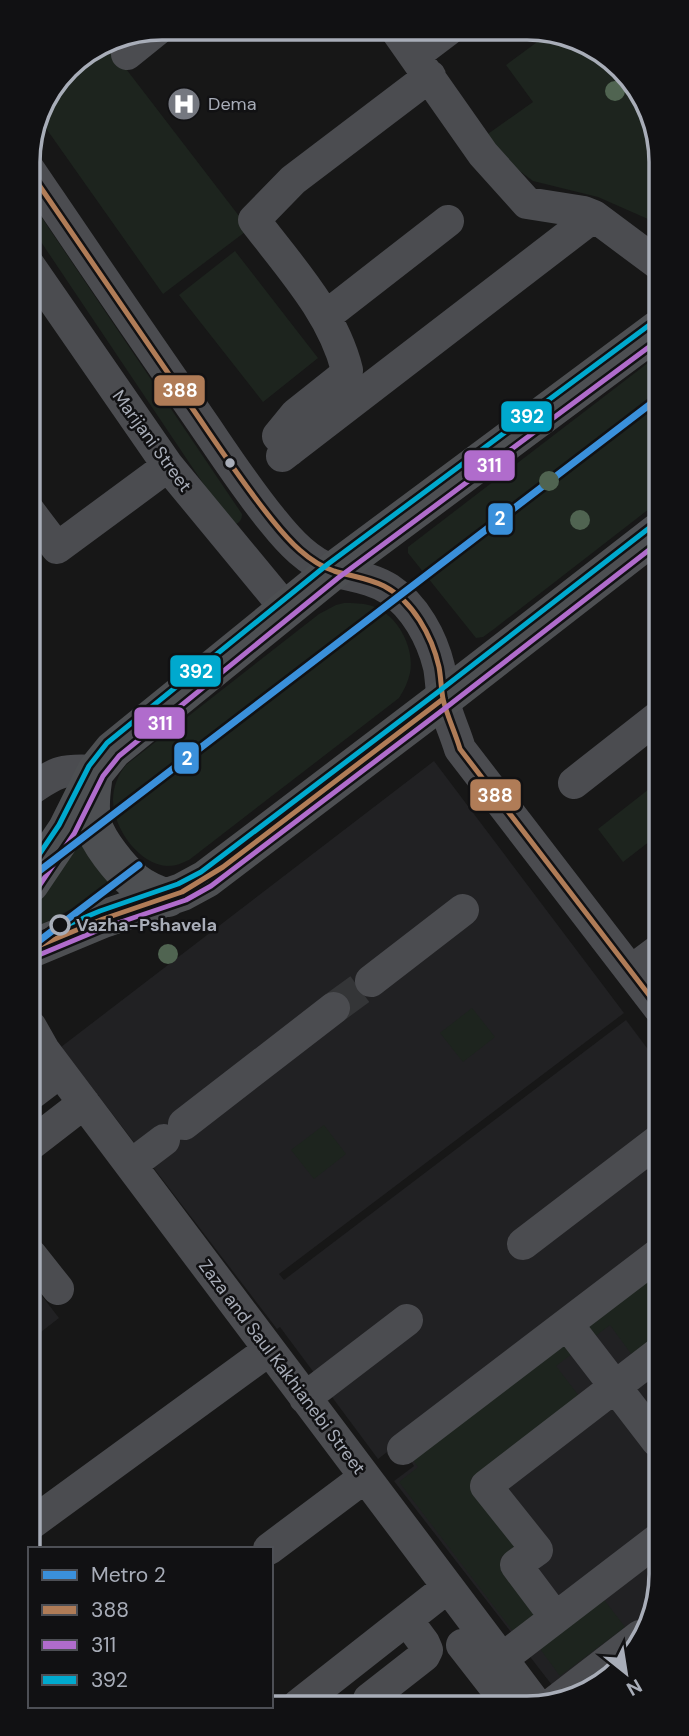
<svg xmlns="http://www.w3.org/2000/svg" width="689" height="1736" font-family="'DM Sans',sans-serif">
  <rect width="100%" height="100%" fill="#171717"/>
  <path fill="#212123" d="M434,761L624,1013L279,1274L284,1280L626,1020L659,1064L660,1244L378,1459L280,1327L277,1329L61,1047Z
    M660,1264L661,1582L648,1617L555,1689L394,1481L414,1466L407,1455Z
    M32,1283L59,1318L32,1339Z"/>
  <path fill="#1d241e" d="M552,31L621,67L657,128V223L598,197L533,181L505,160L485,136L533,102L506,65Z
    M110,48L249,229L163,294L38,117L42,103L73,62Z
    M40,215L242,514C242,519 240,522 236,524L229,522L29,224Z
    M235,251L318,358L263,402L179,295Z
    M657,356L658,502L494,629L483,637L476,638L408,553V547Z
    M344,603C353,603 363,603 372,606C397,614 415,647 410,673C408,682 404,690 399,698L189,860C182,863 176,866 168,866C139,865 113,828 113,800C113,787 118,775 126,765L319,614L336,605Z
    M658,782L659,834L623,862L598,829Z
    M84,839L118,889L83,903L31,930L30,910Z
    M472,1008L495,1037L463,1062L440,1033Z
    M324,1125L346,1154L314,1179L291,1150Z
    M660,1269V1333L632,1355L610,1325L556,1366L579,1396L471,1478L520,1542L500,1558L542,1613L515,1634L399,1482L418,1467L411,1457Z
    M602,1597L625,1627L560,1676L538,1646Z"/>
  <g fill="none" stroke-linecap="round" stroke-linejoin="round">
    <path stroke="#343537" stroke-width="32" stroke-dasharray="32 16" stroke-linecap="butt" d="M334,1008L371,981"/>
    <path stroke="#4b4c50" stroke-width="32" d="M396,30L483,154L527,203L584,212L594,216L657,263
      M127,54L158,29
      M415,55L448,30
      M28,168C83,249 137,329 193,409C219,446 244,486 273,521C289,541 309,563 334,571C352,576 372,578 389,589C415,606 432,638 439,667C441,678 441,688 443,699C447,716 455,732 460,749L659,1008
      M29,265L168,466L286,609
      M326,316L448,221
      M290,450L278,436L296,414L340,379L347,370C333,313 289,266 254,220L293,180L430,76
      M282,456L594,216
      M29,511L57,548L168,466
      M574,783L658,717
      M30,790C57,771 63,769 96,771
      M631,971L659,950
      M371,981L463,910
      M31,1027L44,1050L536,1704
      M31,1094L60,1072
      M184,1124L334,1008
      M31,1144L84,1103
      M131,1165L164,1140
      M523,1244L659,1140
      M31,1255L58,1289
      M567,1324L657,1441
      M305,1398L407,1320
      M403,1449L660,1253
      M32,1523L269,1350
      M269,1549L365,1477
      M555,1617L516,1565L537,1550L486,1486L660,1352
      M462,1645L508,1704
      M503,1658L661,1537
      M369,1699L424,1656L427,1650L424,1643L407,1620
      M552,1704L640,1636
      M298,1705L448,1587"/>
    <path stroke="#4d4f52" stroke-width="38" d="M93,781C91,795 89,810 93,824C98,842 120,869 134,881C144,889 156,894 168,898
      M30,884L67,829L96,771L113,750L333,571L657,330
      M31,949L103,919L182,892L206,879L443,699L658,532"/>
    <defs>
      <path id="bus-1" d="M28,169C82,247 135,326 190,405C217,444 243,484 273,521C289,541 308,562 334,571C350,576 368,578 384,586C413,601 432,636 439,667C441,678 441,688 443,699C447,716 455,732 460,749L659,1008
        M31,949L103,919L182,892L223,867L443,699"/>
      <path id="bus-2" d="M37,889L74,834L103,776L119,756L338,578L657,341
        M34,957L106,927L186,900L211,886L448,706L658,543"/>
      <path id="bus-3" d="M30,868L59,825L89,766L107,743L328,564L652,323
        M31,940L100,911L178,884L201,872L438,692L653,525"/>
    </defs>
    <use href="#bus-1" stroke="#111113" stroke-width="10"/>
    <use href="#bus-2" stroke="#111113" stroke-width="10"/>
    <use href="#bus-3" stroke="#111113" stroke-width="10"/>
    <use href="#bus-1" stroke="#b07c57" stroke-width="5"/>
    <use href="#bus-2" stroke="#b06ccc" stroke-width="5"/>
    <use href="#bus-3" stroke="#00a9ce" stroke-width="5"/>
    <defs>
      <path id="metro-1" d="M30,878L657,399
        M31,947L139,865"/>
    </defs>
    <use href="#metro-1" stroke="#111113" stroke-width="12"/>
    <use href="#metro-1" stroke="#3a90db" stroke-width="7"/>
  </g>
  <g fill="#506451">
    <circle cx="615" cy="91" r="10"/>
    <circle cx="549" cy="481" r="10"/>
    <circle cx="580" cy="520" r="10"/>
    <circle cx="168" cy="954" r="10"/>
  </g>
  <defs>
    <symbol id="hospital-disc" viewBox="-11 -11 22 22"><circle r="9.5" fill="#757880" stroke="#111113"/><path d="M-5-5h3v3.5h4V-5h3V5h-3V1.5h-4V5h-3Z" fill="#fff"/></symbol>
  </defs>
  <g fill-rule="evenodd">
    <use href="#hospital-disc" x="165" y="85" width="38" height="38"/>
  </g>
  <circle fill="#a8adb8" stroke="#111113" stroke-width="2.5" cx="230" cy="463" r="6"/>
  <circle fill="#111113" stroke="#a8adb8" stroke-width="3.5" cx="60" cy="925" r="9"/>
  <g text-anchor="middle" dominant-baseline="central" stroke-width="5" stroke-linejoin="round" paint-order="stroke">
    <g font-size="18" fill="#a8adb8" stroke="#111113" text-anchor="start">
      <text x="208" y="104">Dema</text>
    </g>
    <g font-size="18" fill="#a8adb8" stroke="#111113">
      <text transform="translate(152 441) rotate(54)">Marijani Street</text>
      <text transform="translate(282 1367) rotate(53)">Zaza and Saul Kakhianebi Street</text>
    </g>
    <g font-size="18" font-weight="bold" fill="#a8adb8" stroke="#111113" text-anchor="start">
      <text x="76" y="925">Vazha-Pshavela</text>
    </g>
  </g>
  <path d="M0 0H689V1736H0ZM162 40H527A122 122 0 0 1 649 162V1574A122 122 0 0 1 527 1696H162A122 122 0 0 1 40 1574V162A122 122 0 0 1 162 40Z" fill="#111113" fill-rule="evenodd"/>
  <path fill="none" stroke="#a8adb8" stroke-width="3.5" d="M162 40H527A122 122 0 0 1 649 162V1574A122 122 0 0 1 527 1696H162A122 122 0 0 1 40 1574V162A122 122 0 0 1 162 40Z"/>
  <g stroke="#111113" stroke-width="2.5">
    <rect x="153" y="374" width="53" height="33" rx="7" fill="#b07c57"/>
    <rect x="500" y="400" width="53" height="33" rx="7" fill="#00a9ce"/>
    <rect x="463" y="449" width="53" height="33" rx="7" fill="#b06ccc"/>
    <rect x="487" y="502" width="27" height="34" rx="7" fill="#3a90db"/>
    <rect x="169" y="654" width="53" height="34" rx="7" fill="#00a9ce"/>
    <rect x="133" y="706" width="53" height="34" rx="7" fill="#b06ccc"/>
    <rect x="173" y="741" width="27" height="34" rx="7" fill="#3a90db"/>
    <rect x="469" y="778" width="53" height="34" rx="7" fill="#b07c57"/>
  </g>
  <g font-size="19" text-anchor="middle" font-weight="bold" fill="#fff">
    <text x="180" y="397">388</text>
    <text x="527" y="423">392</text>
    <text x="489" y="472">311</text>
    <text x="500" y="525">2</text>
    <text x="196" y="678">392</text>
    <text x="160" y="730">311</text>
    <text x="187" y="765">2</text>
    <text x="495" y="802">388</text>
  </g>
  <rect x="28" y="1547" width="245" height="161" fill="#111113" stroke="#4d4f55" stroke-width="2"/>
  <rect x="42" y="1570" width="35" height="10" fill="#3a90db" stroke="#4d4f55" stroke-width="2"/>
  <text x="91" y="1582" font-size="21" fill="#a8adb8">Metro 2</text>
  <rect x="42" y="1605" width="35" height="10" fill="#b07c57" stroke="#4d4f55" stroke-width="2"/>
  <text x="91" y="1617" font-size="21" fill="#a8adb8">388</text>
  <rect x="42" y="1640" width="35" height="10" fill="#b06ccc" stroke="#4d4f55" stroke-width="2"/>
  <text x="91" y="1652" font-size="21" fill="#a8adb8">311</text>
  <rect x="42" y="1675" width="35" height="10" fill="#00a9ce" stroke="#4d4f55" stroke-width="2"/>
  <text x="91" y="1687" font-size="21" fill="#a8adb8">392</text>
  <g transform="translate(626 1673) rotate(150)" stroke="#111113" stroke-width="5" paint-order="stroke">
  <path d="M0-5L12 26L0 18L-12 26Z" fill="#a8adb8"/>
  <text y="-10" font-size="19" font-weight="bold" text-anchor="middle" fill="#a8adb8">N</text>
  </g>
</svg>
